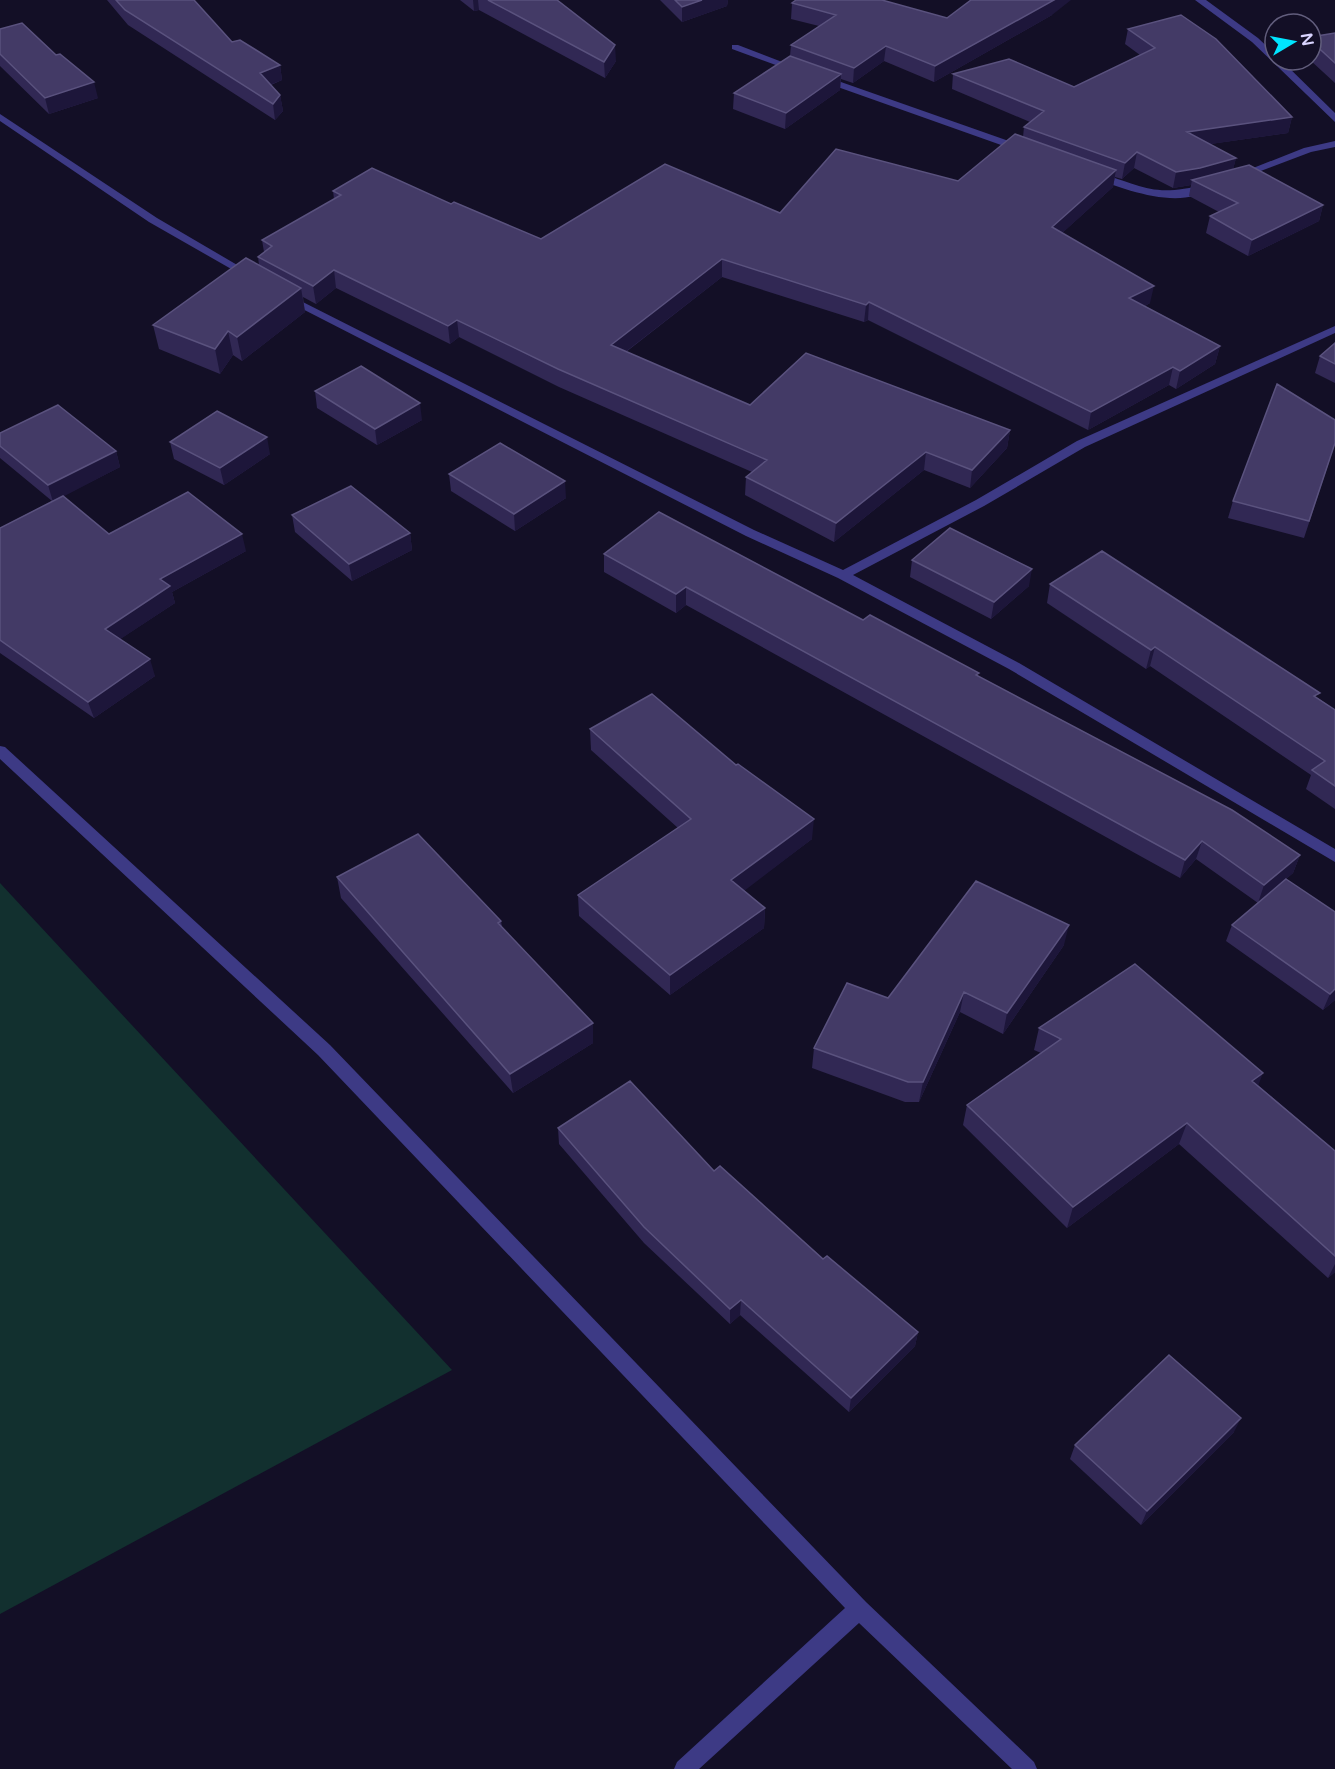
<svg xmlns="http://www.w3.org/2000/svg" width="1335" height="1769" font-family="'Varela Round',sans-serif">
  <rect width="100%" height="100%" fill="#130f26"/>
  <path fill="#12302f" d="M0,883L452,1370L0,1614Z"/>
  <g fill="none" stroke-linecap="round" stroke-linejoin="round">
    <path fill="#3d3a85" fill-rule="evenodd" d="M1195,0H1206L1258,38L1275,54V60H1281L1335,113V122L1252,42Z
      M732,45H738L803,70L795,72L732,49Z
      M821,75L1026,147L1027,149L1018,151L818,80L816,78Z
      M0,114L157,218L256,276L255,278H247L149,222L0,121Z
      M1335,141V147L1311,152L1242,178L1233,176L1304,148Z
      M1095,172C1146,186 1151,198 1207,184L1212,187C1181,212 1124,189 1091,177V173Z
      M287,294L754,530L843,570L976,500L1077,441L1335,326V333L1085,447L984,506L853,575L1019,663L1335,849V862L1009,669L838,578L746,536L283,299L281,297Z
      M0,746L5,747L330,1045L866,1602L1034,1762L1037,1769H1012L859,1623L699,1769H674L677,1762L845,1608L318,1055L0,759Z"/>
  </g>
  <path fill="#312854" d="M107,0H194L232,42L280,65L282,80L271,85L280,95L283,111L275,120L128,25Z
    M460,0H557L616,61L605,78L479,10L474,11Z
    M660,0H728L727,6L682,22Z
    M792,3L947,18L1052,15L934,82L884,61L853,83L841,79L840,90L785,129L733,109L734,93L790,56L791,45L819,26L791,19Z
    M0,29L98,98L49,114L0,66Z
    M1128,29L1292,117L1288,133L1210,144L1236,158L1233,169L1323,205L1319,221L1248,256L1206,233L1210,216L1219,212L1189,196L1191,185L1173,188L1134,168L1122,179L1115,177L1113,187L1062,233L1150,303L1145,306L1220,346L1215,364L1176,389L1169,385L1088,430L868,320L864,322L722,277L626,352L750,405L1010,430L1007,448L970,488L924,470L834,542L745,495L746,477L752,472L559,387L459,337L450,344L336,288L316,304L303,297L305,312L242,361L233,355L220,374L159,349L153,325L259,265L258,257L264,252L262,240L334,199L333,191L451,204L541,239L780,213L958,181L1023,137L1024,127L1030,122L952,89L953,74L1074,87L1140,55L1125,44Z
    M1335,33V83L1310,60L1311,37Z
    M1335,343V383L1315,373L1320,356Z
    M315,391L422,420L377,445L317,408Z
    M0,433L116,451L120,467L63,496L109,534L246,551L172,592L175,603L120,639L155,676L94,718L0,653V528L52,501L0,458Z
    M170,442L270,454L224,485L174,459Z
    M1335,444L1304,538L1228,518L1233,501Z
    M449,474L566,498L515,531L451,491Z
    M292,515L410,533L412,550L352,581L295,532Z
    M604,554L863,620L978,676L1300,855L1293,873L1286,879L1335,1000L1323,1010L1226,941L1232,925L1258,903L1196,859L1180,878L686,605L676,613L604,572Z
    M912,560L1029,586L991,619L910,577Z
    M1050,584L1318,698L1335,710V809L1306,789L1311,775L1150,666L1146,669L1047,603Z
    M590,729L812,839L744,890L765,908L764,928L670,995L579,916L578,895L678,828L591,750Z
    M337,877L501,921L502,927L593,1043L513,1093L341,898Z
    M1064,945L1003,1034L960,1012L919,1102H905L812,1068L814,1048L888,998Z
    M1039,1028L1258,1085L1335,1151V1272L1328,1278L1179,1144L1067,1228L963,1125L967,1105L1041,1053L1034,1050Z
    M558,1128L714,1171L823,1259L918,1332L915,1346L849,1412L740,1315L730,1324L644,1243L559,1144Z
    M1234,1432L1141,1525L1070,1459L1075,1445Z"/>
  <path fill="#1d163a" d="M473,0H478L479,10L474,11Z
    M702,0H728L727,6L682,22V7Z
    M1054,0H1071L1052,15L934,82L935,66Z
    M615,45L616,61L605,78L604,62Z
    M886,46L884,61L853,83L854,68Z
    M280,65L282,80L262,88L260,73Z
    M841,74L840,90L785,129L786,113Z
    M94,82L98,98L49,114L45,98Z
    M280,95L283,111L275,120L273,104Z
    M1292,117L1288,133L1183,148L1187,132Z
    M1137,152L1134,168L1122,179L1125,163Z
    M1236,158L1232,174L1192,180L1191,185L1173,188L1176,172Z
    M1116,170L1113,187L1049,245L1052,227Z
    M1323,205L1319,221L1248,256L1252,240Z
    M722,259V277L611,363V345Z
    M334,270L336,288L316,304L313,286Z
    M1154,286L1150,303L1126,316L1129,298Z
    M301,288L305,312L242,361L237,337Z
    M869,302L868,320L864,322L866,305Z
    M457,320L459,337L450,344L448,326Z
    M228,331L233,355L220,374L215,349Z
    M1220,346L1215,364L1176,389L1180,371Z
    M1173,367L1169,385L1088,430L1091,412Z
    M420,403L422,420L377,445L375,429Z
    M1010,430L1007,448L970,488L972,470Z
    M267,437L270,454L224,485L220,468Z
    M116,451L120,467L53,502L48,485Z
    M926,452L924,470L834,542L836,523Z
    M565,481L566,498L515,531L514,514Z
    M410,533L412,550L352,581L349,564Z
    M242,534L246,551L172,592L175,603L110,646L105,629L160,579Z
    M1032,569L1029,586L991,619L994,602Z
    M686,587V605L676,613V594Z
    M1155,647L1150,666L1146,669L1151,650Z
    M150,659L155,676L94,718L88,702Z
    M814,819L812,839L731,901V880Z
    M1202,841L1196,859L1180,878L1185,860Z
    M1300,855L1293,873L1258,903L1264,885Z
    M765,908L764,928L670,995V975Z
    M1069,925L1064,945L1003,1034L1007,1013Z
    M1335,989V1000L1323,1010L1330,994Z
    M964,992L960,1012L919,1102L923,1082Z
    M593,1023V1043L513,1093L510,1074Z
    M1263,1073L1255,1094L1252,1081Z
    M1187,1123L1179,1144L1067,1228L1073,1207Z
    M1335,1264V1272L1328,1278Z
    M741,1300L740,1315L730,1324V1309Z
    M918,1332L915,1346L849,1412L851,1398Z
    M1241,1418L1234,1432L1141,1525L1147,1511Z"/>
  <path fill="#433a66" stroke="#5a527e" stroke-width="1.5" d="M116,0H194L232,42L240,40L280,65L260,73L280,95L273,104L125,10Z
    M488,0H557L615,45L604,62Z
    M675,0H702L682,7Z
    M796,0H882L947,18L971,0H1054L935,66L886,46L854,68L791,45L836,15L792,3Z
    M1181,15L1216,39L1292,117L1187,132L1236,158L1200,168L1176,172L1137,152L1125,163L1024,127L1044,111L953,74L1009,59L1074,87L1155,48L1128,29Z
    M22,23L56,55L60,54L94,82L45,98L0,54V29Z
    M1335,33V63L1311,41V37Z
    M790,56L841,74L786,113L734,93Z
    M1015,134L1116,170L1052,227L1154,286L1129,298L1220,346L1180,371L1173,367L1091,412L869,302L866,305L722,259L611,345L750,405L806,353L1010,430L972,470L926,452L836,523L746,477L767,460L558,369L457,320L448,326L334,270L313,286L258,257L272,246L262,240L341,195L333,191L372,168L451,204L454,202L541,239L665,164L780,213L836,149L958,181Z
    M1249,165L1323,205L1252,240L1210,216L1238,203L1192,180Z
    M246,258L301,288L237,337L228,331L215,349L153,325Z
    M1335,343V364L1320,356Z
    M361,366L420,403L375,429L315,391Z
    M1277,384L1335,420V443L1309,521L1233,501Z
    M58,405L116,451L48,485L0,446V433Z
    M217,411L267,437L220,468L170,442Z
    M500,443L565,481L514,514L449,474Z
    M351,486L410,533L349,564L292,515Z
    M188,492L242,534L160,579L170,586L105,629L150,659L88,702L0,640V528L63,496L109,534Z
    M659,512L863,620L870,615L979,673L976,675L1232,810L1300,855L1264,885L1202,841L1185,860L686,587L676,594L604,554Z
    M950,528L1032,569L994,602L912,560Z
    M1102,551L1320,693L1314,696L1335,710V786L1312,770L1325,761L1155,647L1151,650L1050,584Z
    M652,694L736,765L738,764L814,819L731,880L765,908L670,975L578,895L691,819L590,729Z
    M418,834L501,921L498,923L593,1023L510,1074L337,877Z
    M1286,879L1335,912V989L1330,994L1232,925Z
    M976,881L1069,925L1007,1013L964,992L923,1082H908L814,1048L847,983L888,998Z
    M1135,964L1263,1073L1252,1081L1335,1151V1256L1187,1123L1073,1207L967,1105L1061,1039L1039,1028Z
    M630,1081L714,1171L720,1166L823,1259L827,1256L918,1332L851,1398L741,1300L730,1309L644,1227L558,1128Z
    M1169,1355L1241,1418L1147,1511L1075,1445Z"/>
  <g transform="translate(1293 42) rotate(80)"><circle r="28" fill="#130f26" stroke="#625e7d" stroke-width="1.5"/>
  <path d="M0-4.5L10 22L0 15L-10 22Z" fill="#00e5ff"/>
  <text y="-9" font-size="16" font-weight="bold" text-anchor="middle" fill="#d9d4ff">N</text>
  </g>
</svg>
